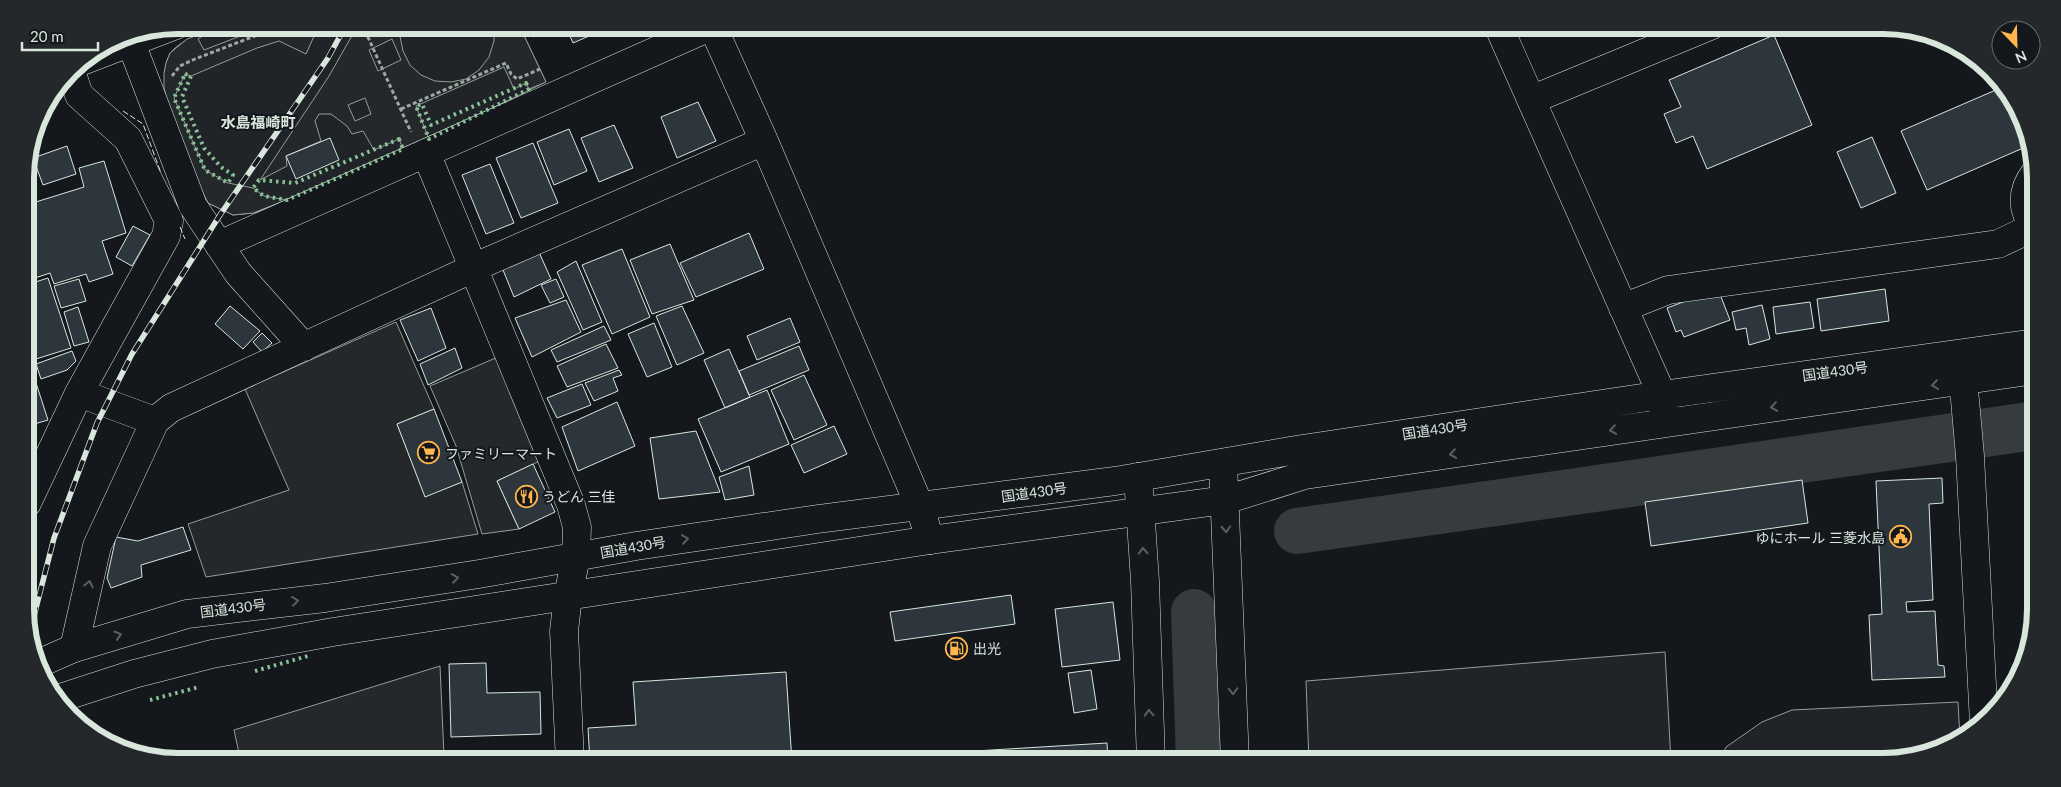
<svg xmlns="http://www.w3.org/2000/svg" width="2061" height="787" font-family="Lato,'Noto Sans JP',sans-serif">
  <rect width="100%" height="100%" fill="#14181c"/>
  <path fill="#202428" stroke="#939e99" d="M219,25H519L546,82L433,137L287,200L253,213L233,215L208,203C195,171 147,81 172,51C185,37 203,35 219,25Z
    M1665,652L1671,762H1309L1306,681Z
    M1958,702L1960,739L1933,754L1893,762H1719L1726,747L1762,722L1792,710Z"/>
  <path fill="#24282b" stroke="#939e99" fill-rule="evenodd" d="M269,25H322L315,34L306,54L279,41L257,48L191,76L185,74L174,98L205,170L228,183L253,188L264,196L287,200L253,213L233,215L208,203L193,173L170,111L164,88V73L166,63L170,53L187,39L213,29L198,39L204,50Z
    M358,25H401L400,36L403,51L410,65L421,75L435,81L451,82L466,79L479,70L489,57L494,41V25H519L546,82L529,89L526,83L514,89L504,67L416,106L429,139L403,149L399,139L374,150L363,131L352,134L347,126L331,114H319L315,121L321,141L286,156L287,166L260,180L329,76ZM392,39L401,60L378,71L369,50ZM365,98L371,114L355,121L348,105Z
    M396,322L434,409L397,424L425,496L462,482L478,534L206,577L188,524L289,490L245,389Z
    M498,357L542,460L497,481L519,529L482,534L456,446L430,386Z
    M440,666L444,756L549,753L550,762H241L234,730Z"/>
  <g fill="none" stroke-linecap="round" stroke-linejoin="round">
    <path stroke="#363b3e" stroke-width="8" d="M1295,513L2035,405
      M1181,612L1185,762"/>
    <path stroke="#363b3e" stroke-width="46" d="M1297,531L2035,427
      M1194,612L1199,762"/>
  </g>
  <path fill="#2c363c" stroke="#d8e6dc" d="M527,25H560V26L533,37Z
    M571,25H611L612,26L573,43L566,27Z
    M1774,35L1812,125L1707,169L1693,136L1676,143L1664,114L1681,107L1669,80Z
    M2005,86L2030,145L1927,190L1901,131Z
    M698,102L716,141L677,158L661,117Z
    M614,125L633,168L599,182L581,138Z
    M569,129L587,171L554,185L537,142Z
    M1872,137L1896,193L1861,208L1837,152Z
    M330,138L339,160L296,179L286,156Z
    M533,143L558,203L521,218L496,158Z
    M67,146L76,174L43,185L33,158Z
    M104,161L126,233L102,241L113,274L89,282L86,274L54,284L50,273L26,281V205L84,187L79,168Z
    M490,164L514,223L486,234L462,175Z
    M133,226L150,235L132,266L116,257Z
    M749,233L764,269L696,297L680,263Z
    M670,244L694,300L652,314L630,260Z
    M622,249L650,317L612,334L582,265Z
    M538,250L551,279L514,297L501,265Z
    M576,261L602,322L583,330L557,272Z
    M48,278L71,348L36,359L26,327V285Z
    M79,279L86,301L61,308L54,286Z
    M556,279L564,297L550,303L541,285Z
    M1718,289L1730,320L1684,337L1681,330L1676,332L1667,308Z
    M1885,289L1889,321L1821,331L1817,299Z
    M566,300L581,332L532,357L515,318Z
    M1810,302L1814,328L1776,334L1773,307Z
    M1762,305L1770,339L1749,345L1746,328L1736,330L1732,312Z
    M230,306L260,331L243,349L215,324Z
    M682,306L704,353L677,365L656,316Z
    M78,307L89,342L74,346L64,312Z
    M431,308L446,348L418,361L400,320Z
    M790,318L800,342L757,360L747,336Z
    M654,323L672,367L647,377L628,334Z
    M604,326L611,340L557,362L551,350Z
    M262,333L272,343L262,352L253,342Z
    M606,344L618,368L567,387L557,366Z
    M799,346L809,370L749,395L739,371Z
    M455,348L462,368L428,385L420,364Z
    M729,349L750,397L725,408L704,360Z
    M72,351L76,361L67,370L41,379L36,364Z
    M27,355L48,420L31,425L36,441L27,444Z
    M619,370L622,375L613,378L618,391L594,401L585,383Z
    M804,375L827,425L794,440L771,390Z
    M582,384L591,405L557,418L547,398Z
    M767,390L789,444L721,472L698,419Z
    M617,402L635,446L578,471L562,427Z
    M434,409L462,482L425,497L397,424Z
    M834,426L847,454L804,473L791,445Z
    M696,431L720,492L659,499L650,438Z
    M533,464L555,512L519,529L497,481Z
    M749,466L754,495L725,500L719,477Z
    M1942,478L1943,503L1929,504L1933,600L1906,602L1907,612L1935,611L1938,665L1944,666L1945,677L1872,680L1869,615L1882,614L1876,481Z
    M1802,480L1808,523L1651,546L1645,502Z
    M183,527L191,550L141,565L142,577L111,588L107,578L116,537L138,541Z
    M1011,595L1015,624L895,641L890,612Z
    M1113,602L1120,660L1062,667L1055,609Z
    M486,663L487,693L540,692L541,734L451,737L449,664Z
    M1091,670L1097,709L1074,713L1068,673Z
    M786,672L792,762H590L588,728L636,725L633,682Z
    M1107,743L1108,762H976L975,751Z"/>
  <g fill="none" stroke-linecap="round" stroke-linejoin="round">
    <defs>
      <path id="minor" d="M712,25L764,141L920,507L930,540
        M1498,25L1662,395L1665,419
        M128,35L193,206L238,273L304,347
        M77,63L176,25
        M71,71L79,95L128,139L169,221L166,236L79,393L155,421
        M1531,100L1712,25
        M426,153L571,505L577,527L576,557L568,596L564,631L570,762
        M2035,173C2021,191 2021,210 2035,227
        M219,245L712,26
        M1623,308L1668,290L1998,244L2034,227
        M1959,358L1965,400L1970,456L1984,723
        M1223,463L1235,762
        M1138,477L1145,581L1151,762
        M27,503L79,393
        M74,648L97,546L155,421L171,408L491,260L764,141"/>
      <path id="highway" d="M40,663L74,648L187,614L325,598L479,574L636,546L818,519L1115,481L1296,450L1662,395L2035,343
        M57,699L134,674L212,654L333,632L930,540L1225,500L1305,475L2035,370"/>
    </defs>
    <use href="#minor" stroke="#d8e6dc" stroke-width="29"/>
    <use href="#highway" stroke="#d8e6dc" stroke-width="29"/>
    <path stroke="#9da8a2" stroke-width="3" stroke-dasharray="4 2.5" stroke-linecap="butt" d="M298,25L367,35
      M372,25L367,35L411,132
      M172,76L180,66L195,59L273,29L289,25
      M401,109L506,63L511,74L517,79L540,69"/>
    <use href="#minor" stroke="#14181c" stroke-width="28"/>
    <use href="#highway" stroke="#14181c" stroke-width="28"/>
    <defs>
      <path id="rail" d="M28,639L54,538L97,423L132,354L220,215L328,58L346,25"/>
    </defs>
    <use href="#rail" stroke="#d8e6dc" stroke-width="5.5"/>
    <use href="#rail" stroke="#14181c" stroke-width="4" stroke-dasharray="11" stroke-linecap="butt"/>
    <path stroke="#8ac095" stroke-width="4" stroke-dasharray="2.5 4" stroke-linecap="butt" d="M185,74L191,76L182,97L204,148L221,167L233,175L228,183L205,170L174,98Z
      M526,83L529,89L429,139L416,106L422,104L431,125Z
      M399,139L403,149L287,200L264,196L253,188L259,180L295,183Z
      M255,671L308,656
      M150,700L199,687"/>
    <path stroke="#d8e6dc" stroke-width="1" stroke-dasharray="6 2.5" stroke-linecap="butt" d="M123,111L143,124L161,173
      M180,227L185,239"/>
  </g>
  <defs><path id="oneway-chevron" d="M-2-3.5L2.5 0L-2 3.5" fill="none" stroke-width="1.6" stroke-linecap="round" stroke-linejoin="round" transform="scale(1.25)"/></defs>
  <g stroke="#59605f">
    <use href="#oneway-chevron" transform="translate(1935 385) rotate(172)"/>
    <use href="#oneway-chevron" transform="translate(1774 407) rotate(172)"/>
    <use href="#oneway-chevron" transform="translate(1613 430) rotate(172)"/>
    <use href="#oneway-chevron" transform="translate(1453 454) rotate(172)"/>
    <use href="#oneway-chevron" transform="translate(1226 529) rotate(87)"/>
    <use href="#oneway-chevron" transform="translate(685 539) rotate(-8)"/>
    <use href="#oneway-chevron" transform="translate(1143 551) rotate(-93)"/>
    <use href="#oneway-chevron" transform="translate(455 578) rotate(-9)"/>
    <use href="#oneway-chevron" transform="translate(89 584) rotate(-77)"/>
    <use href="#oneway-chevron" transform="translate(295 601) rotate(-7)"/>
    <use href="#oneway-chevron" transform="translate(118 635) rotate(-17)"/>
    <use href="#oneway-chevron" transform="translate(1233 691) rotate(88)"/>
    <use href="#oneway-chevron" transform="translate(1149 713) rotate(-92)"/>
  </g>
  <defs>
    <symbol id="supermarket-ring" viewBox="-11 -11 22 22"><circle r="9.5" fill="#14181c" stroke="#ffb74d" stroke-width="1.5"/><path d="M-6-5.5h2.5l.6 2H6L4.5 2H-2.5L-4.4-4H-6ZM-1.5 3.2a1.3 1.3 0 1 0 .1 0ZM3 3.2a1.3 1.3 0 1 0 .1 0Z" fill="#ffb74d"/></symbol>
    <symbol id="restaurant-ring" viewBox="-11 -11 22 22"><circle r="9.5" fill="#14181c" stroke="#ffb74d" stroke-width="1.5"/><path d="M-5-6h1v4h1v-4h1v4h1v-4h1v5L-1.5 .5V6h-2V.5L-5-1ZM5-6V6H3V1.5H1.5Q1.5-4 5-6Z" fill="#ffb74d"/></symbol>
    <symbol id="civic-ring" viewBox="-11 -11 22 22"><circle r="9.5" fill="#14181c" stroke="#ffb74d" stroke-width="1.5"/><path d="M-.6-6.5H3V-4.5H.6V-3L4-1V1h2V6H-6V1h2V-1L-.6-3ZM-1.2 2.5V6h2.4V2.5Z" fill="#ffb74d"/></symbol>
    <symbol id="fuel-ring" viewBox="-11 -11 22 22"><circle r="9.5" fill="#14181c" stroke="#ffb74d" stroke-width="1.5"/><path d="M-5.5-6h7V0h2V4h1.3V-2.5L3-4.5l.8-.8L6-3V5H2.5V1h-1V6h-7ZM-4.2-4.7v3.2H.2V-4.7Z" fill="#ffb74d"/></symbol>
  </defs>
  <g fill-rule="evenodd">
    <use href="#supermarket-ring" x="416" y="440" width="25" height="25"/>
    <use href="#restaurant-ring" x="514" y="484" width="25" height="25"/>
    <use href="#civic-ring" x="1888" y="524" width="25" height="25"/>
    <use href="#fuel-ring" x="944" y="636" width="25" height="25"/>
  </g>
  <g text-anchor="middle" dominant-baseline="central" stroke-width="4" stroke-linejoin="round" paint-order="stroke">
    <g font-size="14" fill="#d8e6dc" stroke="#14181c">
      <text transform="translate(1835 371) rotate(-8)">国道430号</text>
      <text transform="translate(1435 429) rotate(-9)">国道430号</text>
      <text transform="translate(1034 492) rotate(-8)">国道430号</text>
      <text transform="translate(633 547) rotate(-10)">国道430号</text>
      <text transform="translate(233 608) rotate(-7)">国道430号</text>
    </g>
    <g font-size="14" fill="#d8e6dc" stroke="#14181c" text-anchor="start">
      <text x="445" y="453">ファミリーマート</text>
      <text x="542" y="496">うどん 三佳</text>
      <text x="1885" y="537" text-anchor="end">ゆにホール 三菱水島</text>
      <text x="973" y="648">出光</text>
    </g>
    <g font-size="15" font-weight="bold" fill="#d8e6dc" stroke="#14181c">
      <text x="258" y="122">水島福崎町</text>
    </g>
  </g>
  <path d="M0 0H2061V787H0ZM178 34H1883A144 144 0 0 1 2027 178V609A144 144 0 0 1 1883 753H178A144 144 0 0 1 34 609V178A144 144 0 0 1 178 34Z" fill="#24282b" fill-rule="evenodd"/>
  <path fill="none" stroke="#d8e6dc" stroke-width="6" d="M178 34H1883A144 144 0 0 1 2027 178V609A144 144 0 0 1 1883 753H178A144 144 0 0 1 34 609V178A144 144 0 0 1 178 34Z"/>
  <g transform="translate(2016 45) rotate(157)"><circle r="24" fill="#14181c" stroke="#626a69"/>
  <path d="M0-4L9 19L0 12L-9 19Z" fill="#ffb74d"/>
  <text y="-8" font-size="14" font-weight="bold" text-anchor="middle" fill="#d8e6dc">N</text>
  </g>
  <path d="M22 42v8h76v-8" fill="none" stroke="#d8e6dc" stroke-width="2.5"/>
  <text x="30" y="42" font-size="15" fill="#d8e6dc" stroke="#14181c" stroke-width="4" paint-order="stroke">20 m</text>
</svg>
